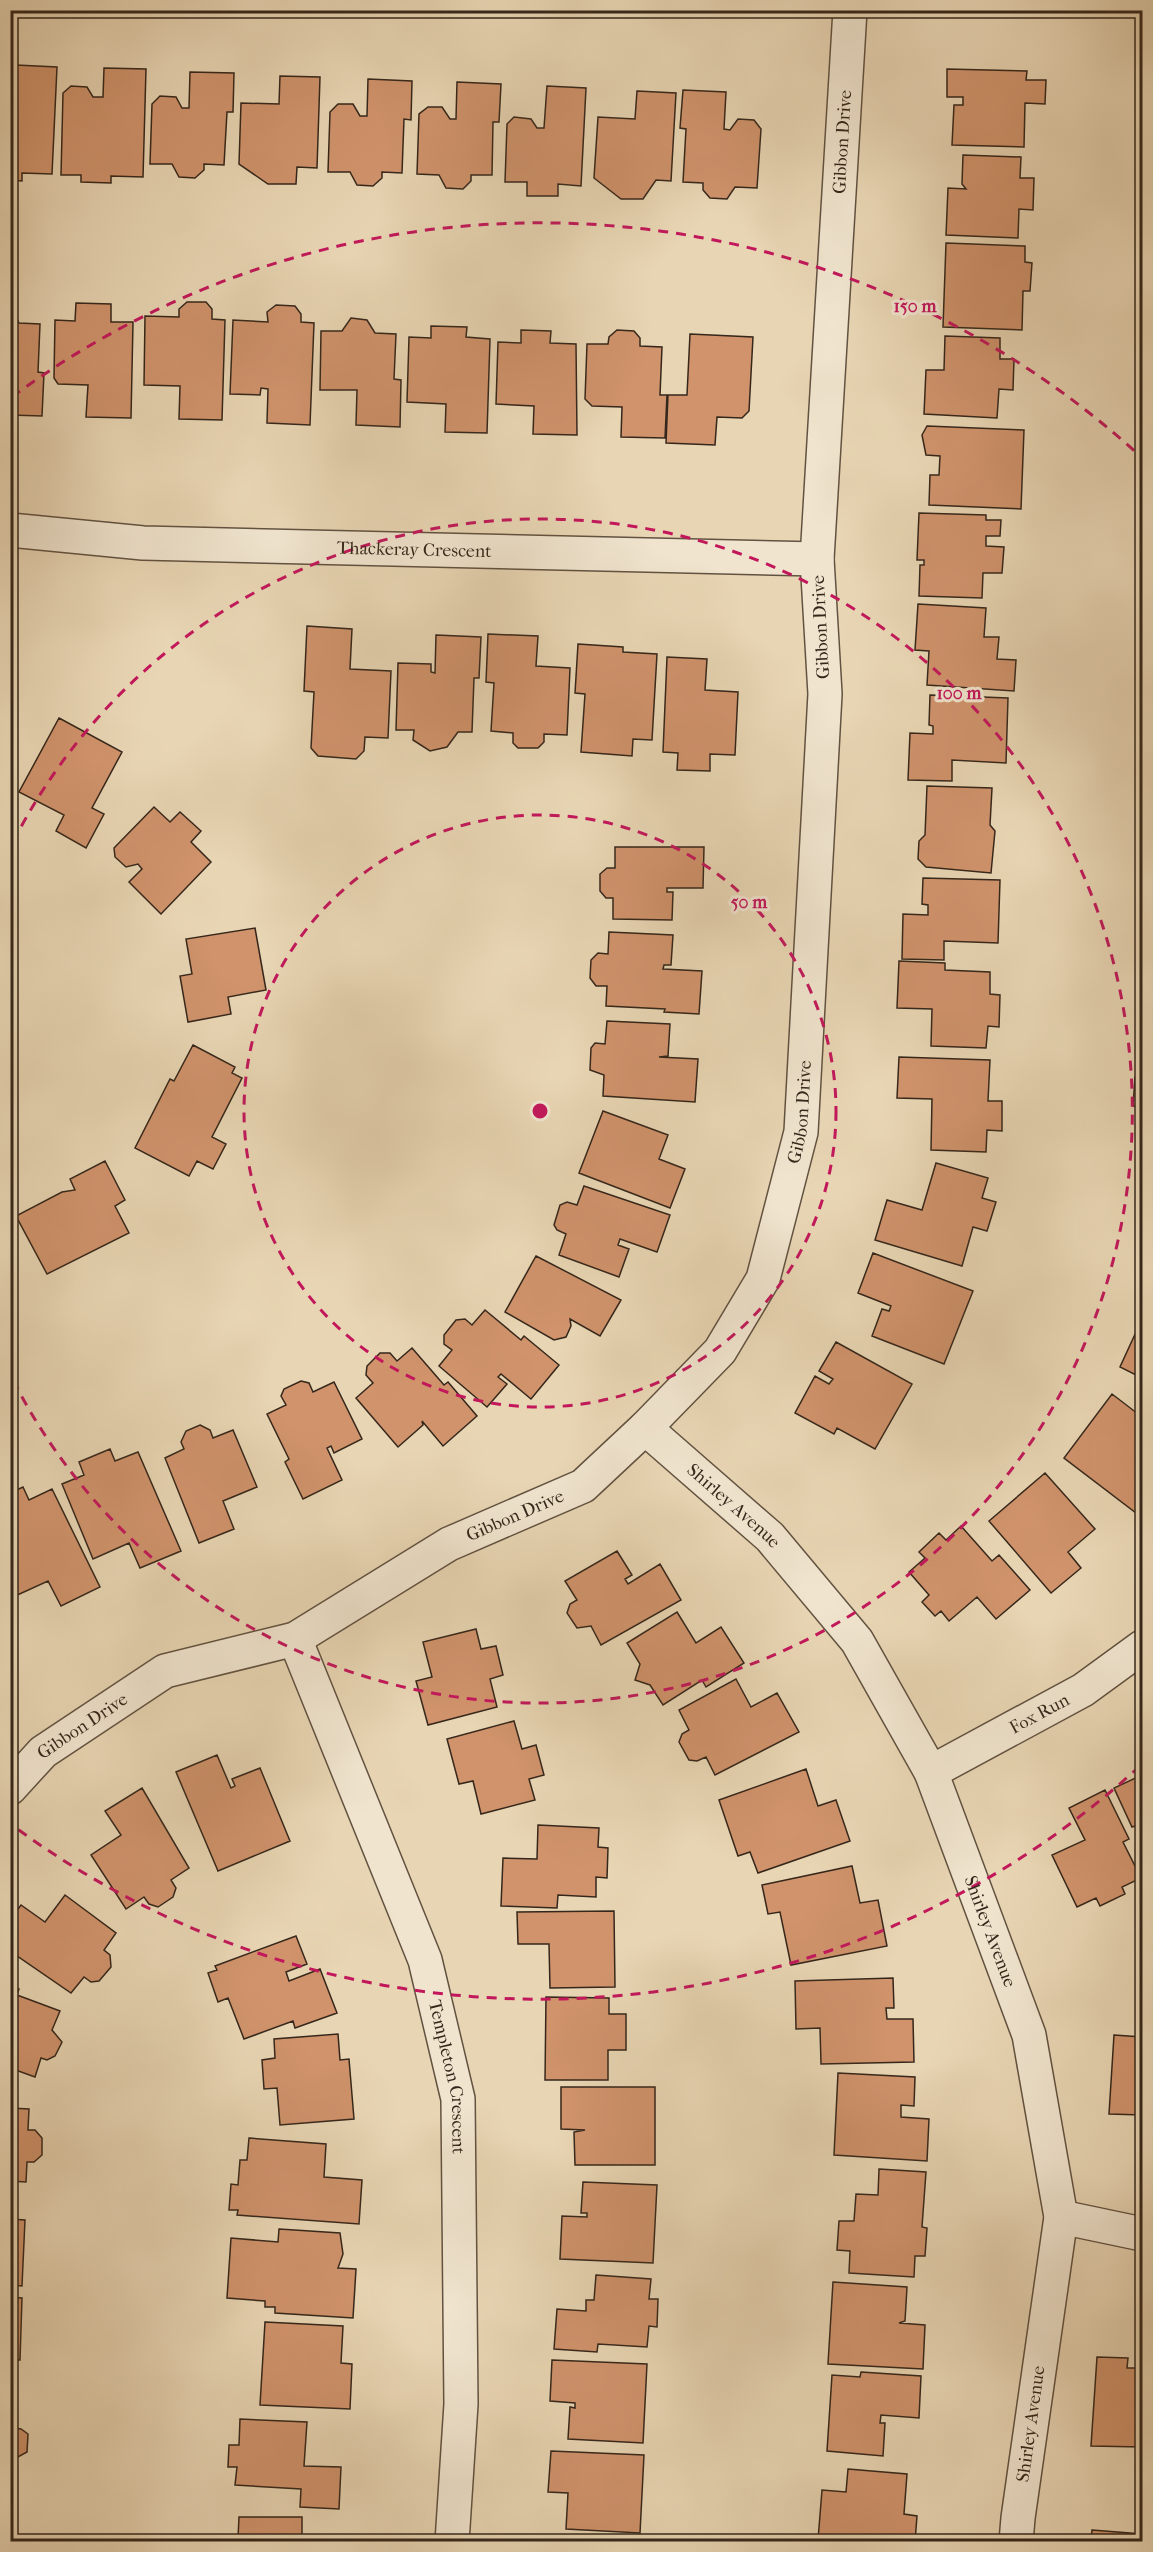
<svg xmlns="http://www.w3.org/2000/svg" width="1153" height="2552" font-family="'IM FELL French Canon',serif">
  <rect width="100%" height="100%" fill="#e8d5b3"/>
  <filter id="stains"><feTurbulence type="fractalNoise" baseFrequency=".00333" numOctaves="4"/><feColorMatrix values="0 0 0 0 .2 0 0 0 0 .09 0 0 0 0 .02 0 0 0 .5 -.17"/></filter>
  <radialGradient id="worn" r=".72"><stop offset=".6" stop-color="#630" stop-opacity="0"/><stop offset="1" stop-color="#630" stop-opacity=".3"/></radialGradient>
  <path fill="#d0936c" stroke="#35271b" stroke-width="1.5" d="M16,65L57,67L52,174L22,173V181L10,180V95H15Z
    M104,68L146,69L143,177L111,176V183L81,182V175H61L63,93L71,86L87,87L93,97H103Z
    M947,69L1027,71L1026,80H1046L1045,104L1025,103L1024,147L952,145L954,105H963V97H947Z
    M190,72L234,73L233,112H227L224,165L204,164V170L195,178L179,177L172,164H150L152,104L160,96L176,97L182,108H189Z
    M280,76L320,77L317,168L297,167L296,184H268L239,164L241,103L279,104Z
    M368,79L412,81L411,120L404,119L402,173L382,172V178L373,186L357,185L350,172H328L330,112L338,104H353L360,116H367Z
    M457,82L501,84L499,122H493L492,175H471V181L463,189L446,188L439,175L417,174L419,114L428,107H442L450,119H456Z
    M547,86L586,88L581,186L558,184V196H527V182H505L507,124L514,117L531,119L537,128H544Z
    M683,90L726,92L724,129L730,130L738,119L754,120L761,129L757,188L735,187L727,199L710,198L703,190V183L683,182L686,129L680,128Z
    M637,91L676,93L671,181L656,180L643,199H621L594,178L598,117L635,119Z
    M963,155L1021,157L1020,178H1034L1033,210L1019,209L1018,238L946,235L948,188L966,189L962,184Z
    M946,243L1025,246V262L1032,263L1030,291H1023L1022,330L943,327Z
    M187,302H206L212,309V319L225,320L222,420L179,419L180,386L144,385L145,316L179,317V309Z
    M76,303L111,304V322H133L131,418L86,417L88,385L58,384L54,378L55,320L75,321Z
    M276,305L295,306L301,314V322L314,323L310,425L267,423L268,389L261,388L260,395L230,394L233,320L268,322L267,312Z
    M10,310H13L19,323L40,324L38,372L44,373L42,416L10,415Z
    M351,318L367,320L375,333L396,334L394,379L401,380L400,427L356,425L357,390H320L321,331H342Z
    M431,326L467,327L466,337L490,339L487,433L445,432L446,404L407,402L409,337L431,338Z
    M521,330L551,331L550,343L576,344L577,435L533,434L534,406L496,404L498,342L521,343Z
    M617,330L634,331L640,338V346L662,347L660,395H667L665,438L621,437L622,407L592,406L585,399L587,344H608L609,337Z
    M690,334L753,337L749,411L742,418L717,417L715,445L666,443L668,395H687Z
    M945,336L1000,338V359H1014L1013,390L999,389L997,418L924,414L926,370H944Z
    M927,426L1024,430L1021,509L929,505L930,475H939L940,456L926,455L922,435Z
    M919,513L986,515V520H1001L1000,536H986V546L1004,547L1002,573H983L982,598L919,596L920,565H924V560H917Z
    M918,604L986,608L984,637H999L997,659L1016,660L1014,691L927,685L929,651L915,650Z
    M307,626L352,629L350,669L391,671L388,738L365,737L364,751L356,759L318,756L311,748L314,692L304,691Z
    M488,634L538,636L536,666L570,668L567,735L544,734V742L538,748H518L513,743V733L491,731L494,683L486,682Z
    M436,635L481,637L479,678H474L472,732H458L447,747L430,751L413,740L414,730H396L398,663L431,664V672L435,673Z
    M578,644L623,647V652L657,654L652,740L633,739L632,756L581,752L585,694L575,693Z
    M667,657L707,659L705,690L738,692L735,755L710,754V771L677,770L678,753L663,752Z
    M930,695L1008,698L1006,763L952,760V781L908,780L910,733L933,734V726L929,725Z
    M59,718L122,752L92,808L104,814L86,848L56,831L64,815L19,792Z
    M927,786L992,788L990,825L995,831L991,873L926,867L918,859L919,841L925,835Z
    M154,807L170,822L180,812L201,831L191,842L211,862L161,914L129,882L142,869L138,864L126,867L115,857L114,848Z
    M615,847H704L703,888H667V892H673L672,920L613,919V898H606L600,891V874L607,868H615Z
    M923,878L1000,880L998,943L944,941V960L902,959L903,914L928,915V905L922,904Z
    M255,928L266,990L228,997L231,1014L188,1022L180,976L192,974L186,939Z
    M609,932L673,935L671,965H664L663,969L702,971L699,1014L664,1012L665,1009L606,1006L607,986H596L590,978L591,960L598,953L608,954Z
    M899,961L945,963V970L990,972V994L1000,995L999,1027L988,1026L986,1048L931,1046L932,1009L897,1008Z
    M607,1021L670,1024L668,1056L659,1057L698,1059L695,1102L603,1096L604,1075L590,1070L591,1048L595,1043L605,1044Z
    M193,1045L235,1067L232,1073L242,1078L212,1137L226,1144L213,1169L197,1161L189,1176L135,1148L170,1079L174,1081Z
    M899,1057L990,1060L988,1101H1002V1131L987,1130L986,1152L931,1150L932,1099L897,1098Z
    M1135,1077H1142V1107L1133,1106Z
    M603,1111L668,1135L659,1159L685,1169L670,1208L579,1173Z
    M105,1161L125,1200L115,1206L129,1233L47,1274L16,1216L62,1192L75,1190L70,1179Z
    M936,1163L988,1178L982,1198L996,1202L987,1231L973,1227L962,1266L875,1240L887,1200L922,1210Z
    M584,1186L670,1215L657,1252L620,1239L618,1245L629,1249L619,1277L559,1255L566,1234L557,1230L554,1225L560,1205L567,1202L577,1205Z
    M873,1253L973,1291L944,1364L872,1336L882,1309L889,1311L891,1306L858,1293Z
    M536,1256L621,1300L600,1336L570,1319L571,1326L566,1337L554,1340L505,1312Z
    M485,1310L521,1340L524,1336L559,1365L531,1399L501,1374L498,1377L507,1384L487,1407L439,1366L452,1350L444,1344V1335L456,1320L465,1319L472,1325Z
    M1142,1319V1378L1120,1367Z
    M836,1342L912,1384L875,1449L837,1428L834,1434L795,1413L815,1376L829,1384L833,1379L819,1371Z
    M412,1348L444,1385L448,1382L477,1416L443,1446L422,1421L423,1425L398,1447L356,1398L373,1383L366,1375L367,1366L380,1353H390L397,1361Z
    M301,1381L309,1383L313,1392L334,1382L362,1439L334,1453L331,1446L327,1448L342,1480L303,1499L285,1462L289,1459L267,1414L286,1405L281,1396L284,1389Z
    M1112,1394L1142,1417V1514L1140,1516L1064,1458Z
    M200,1425L210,1430L213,1438L233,1430L257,1487L223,1501L234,1529L199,1543L165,1458L184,1449L181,1442L186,1431Z
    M110,1449L115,1461L138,1452L181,1551L140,1568L129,1543L93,1559L62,1484L84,1475L79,1462Z
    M1045,1473L1095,1529L1068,1552L1081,1568L1051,1593L989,1521Z
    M23,1487L29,1500L52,1489L100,1587L61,1606L48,1581L13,1597L10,1592V1493Z
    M961,1526L992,1561L999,1555L1030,1590L996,1619L977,1597L949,1621L941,1611L935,1616L922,1602L929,1595L909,1572L925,1558L919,1552L939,1533L946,1540Z
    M617,1551L632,1575L625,1579L628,1584L660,1564L681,1600L601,1645L591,1626L577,1628L567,1613L570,1604L577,1600L565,1581Z
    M677,1612L696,1643L721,1627L744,1663L706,1687L702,1680L663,1705L650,1685L635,1680L640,1664L627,1643Z
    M476,1629L481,1649L496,1646L503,1675L490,1679L497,1707L428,1725L416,1681L432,1677L423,1642Z
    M736,1679L751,1707L777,1693L799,1732L715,1775L706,1757L697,1761L689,1760L679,1742L682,1734L689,1730L679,1710Z
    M514,1721L522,1749L536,1745L544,1775L529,1779L535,1800L481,1814L473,1781L459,1784L447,1739Z
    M217,1755L231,1788L235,1786L232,1779L260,1768L290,1841L218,1871L176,1772Z
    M806,1769L818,1806L836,1800L850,1841L758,1873L750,1852L738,1856L719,1800Z
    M1142,1775V1836L1138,1825L1132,1827L1114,1788Z
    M142,1788L189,1868L171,1880L176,1888L173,1897L158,1907L149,1904L144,1897L126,1909L91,1855L121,1835L105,1811Z
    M1105,1790L1129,1839L1123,1842L1141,1878L1122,1887L1125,1894L1100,1906L1096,1898L1077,1907L1052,1855L1085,1840L1069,1808Z
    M538,1825L599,1828L598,1847L608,1848L607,1878L596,1877V1897L558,1895L557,1908L501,1906L503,1858L537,1859Z
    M852,1866L860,1903L878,1900L887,1946L791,1965L780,1912L768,1914L762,1885Z
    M65,1895L116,1933L104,1950L110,1955L111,1967L99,1981L91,1982L84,1977L71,1993L10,1951V1920L21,1905L45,1922Z
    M614,1911L615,1987L550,1988L549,1944H518L517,1912Z
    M296,1936L307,1964L286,1972L289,1981L320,1969L337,2013L295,2028L293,2021L244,2039L228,1998L218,2002L208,1973L217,1970L215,1966Z
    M893,1978L894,2008H886L887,2019H913L914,2062L821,2064L820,2028L796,2029L795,1981Z
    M10,1986L19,1989L17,1995L60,2011L52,2030L62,2042L55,2056L47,2060L41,2058L35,2077L10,2068Z
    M546,1997L609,1998V2014H626V2050H608V2080H545Z
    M338,2034L340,2060L349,2059L354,2119L280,2125L277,2088L264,2089L262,2060L275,2058L274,2039Z
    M1114,2035L1142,2037V2115L1109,2114Z
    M838,2073L915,2077L914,2106L901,2105V2117L929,2119L927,2161L834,2155Z
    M561,2087H655V2165H575L574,2132L585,2130L561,2129Z
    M10,2108L29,2109L28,2130H35L42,2138V2155L34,2162H27L26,2182L10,2181Z
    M249,2138L326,2144L324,2177L362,2180L359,2224L237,2215L238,2210H229L231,2184L238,2185L240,2160H247Z
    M879,2169L926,2172L922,2227L927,2228L925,2256H915L914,2277L849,2273L850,2251L837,2250L839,2221H854L856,2194L878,2195Z
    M583,2182L657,2185L653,2263L560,2259L562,2216L587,2217V2213H581Z
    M10,2219L25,2220L22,2286L10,2285Z
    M279,2229L340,2233L343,2254L338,2268L356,2269L353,2318L275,2313V2307H265V2301L227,2298L231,2238L278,2242Z
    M596,2275L651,2279L649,2299H658L657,2327L649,2326L647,2347L598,2344L597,2352L554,2349L557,2309L586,2311V2300H594Z
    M833,2282L907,2287L905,2321L899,2323L925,2325L923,2369L828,2364Z
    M10,2297L22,2298L20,2360H10Z
    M265,2322L343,2326L341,2363L352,2364L350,2409L260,2405Z
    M1142,2333V2447L1091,2446L1097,2357L1128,2358L1127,2368H1140Z
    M552,2360L647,2364L643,2443L568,2439L570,2407L575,2408V2403L550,2401Z
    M861,2372L921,2376L919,2418L881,2415L880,2423H885L883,2456L827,2451L832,2375L860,2377Z
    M10,2409L14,2410V2428L21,2429L28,2434L27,2452L14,2459V2479L10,2478Z
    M240,2419L307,2422L304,2466L341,2467L339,2509L300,2507L301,2489L235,2485L237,2467H228L229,2445H239Z
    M551,2451L644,2455L640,2533L566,2529L568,2493L548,2492Z
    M848,2469L907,2474L904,2514L917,2516L915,2542L818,2540L822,2490L846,2492Z
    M239,2517H302V2542H231L232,2539L238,2538Z
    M1092,2530L1142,2534V2542H1091Z"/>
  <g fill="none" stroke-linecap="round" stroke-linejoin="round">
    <defs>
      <g id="street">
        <path id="s1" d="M10,530L143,543L817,559"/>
        <path id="s2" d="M645,1428L770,1537L857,1641L931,1772L1029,2035L1061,2217L1018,2518L1016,2542"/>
        <path id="s3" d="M295,1639L425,1960L458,2099L461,2404L452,2542"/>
        <path id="s4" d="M931,1772L1083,1690L1142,1647"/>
        <path id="s5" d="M10,1788L43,1752L165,1671L295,1639L449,1544L583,1486L645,1428L720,1351L763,1279L801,1132L825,694L817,559L850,10"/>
        <path d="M1061,2217L1142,2234"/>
      </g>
    </defs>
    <use href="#street" stroke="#625241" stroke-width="36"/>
    <use href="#street" stroke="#f0e4ce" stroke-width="33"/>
  </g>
  <g fill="none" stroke="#c2185b" stroke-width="3" stroke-dasharray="10 8">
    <circle cx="540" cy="1111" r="296"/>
    <path d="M13 842A592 592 0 1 1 13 1380"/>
    <path d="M1140 1766A888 888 0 0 1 12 1825M12 397A888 888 0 0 1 1140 456"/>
  </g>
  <g text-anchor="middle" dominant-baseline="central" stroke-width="6" stroke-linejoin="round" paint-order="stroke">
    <g font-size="18" fill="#35271b" stroke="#f0e4ce">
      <text stroke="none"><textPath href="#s5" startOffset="2076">Gibbon Drive</textPath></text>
      <text stroke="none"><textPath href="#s1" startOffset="405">Thackeray Crescent</textPath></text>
      <text transform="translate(821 627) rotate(-93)">Gibbon Drive</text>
      <text stroke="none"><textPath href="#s5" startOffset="1104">Gibbon Drive</textPath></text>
      <text stroke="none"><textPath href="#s2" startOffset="118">Shirley Avenue</textPath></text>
      <text stroke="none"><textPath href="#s5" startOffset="582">Gibbon Drive</textPath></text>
      <text stroke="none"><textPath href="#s4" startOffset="123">Fox Run</textPath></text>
      <text stroke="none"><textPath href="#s5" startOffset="96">Gibbon Drive</textPath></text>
      <text stroke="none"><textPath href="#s2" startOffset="622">Shirley Avenue</textPath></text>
      <text stroke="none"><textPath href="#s3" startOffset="466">Templeton Crescent</textPath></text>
      <text transform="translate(1031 2424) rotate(-82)">Shirley Avenue</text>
    </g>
  </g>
  <circle cx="540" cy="1111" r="9" fill="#c2185b" stroke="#f0e4ce" stroke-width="3"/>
  <g font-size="18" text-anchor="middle" font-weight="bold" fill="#c2185b" stroke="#f0e4ce" stroke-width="6" stroke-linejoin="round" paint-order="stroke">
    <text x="915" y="312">150 m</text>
    <text x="959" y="699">100 m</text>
    <text x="749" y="908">50 m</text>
  </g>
  <rect width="1153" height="2552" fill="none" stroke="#e8d5b3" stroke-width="36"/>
  <rect x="12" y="12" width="1129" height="2528" fill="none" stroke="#35271b" stroke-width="3"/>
  <rect x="18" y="18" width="1117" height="2516" fill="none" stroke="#35271b" stroke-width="1.5"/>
  <rect width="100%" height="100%" filter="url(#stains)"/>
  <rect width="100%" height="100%" fill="url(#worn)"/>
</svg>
